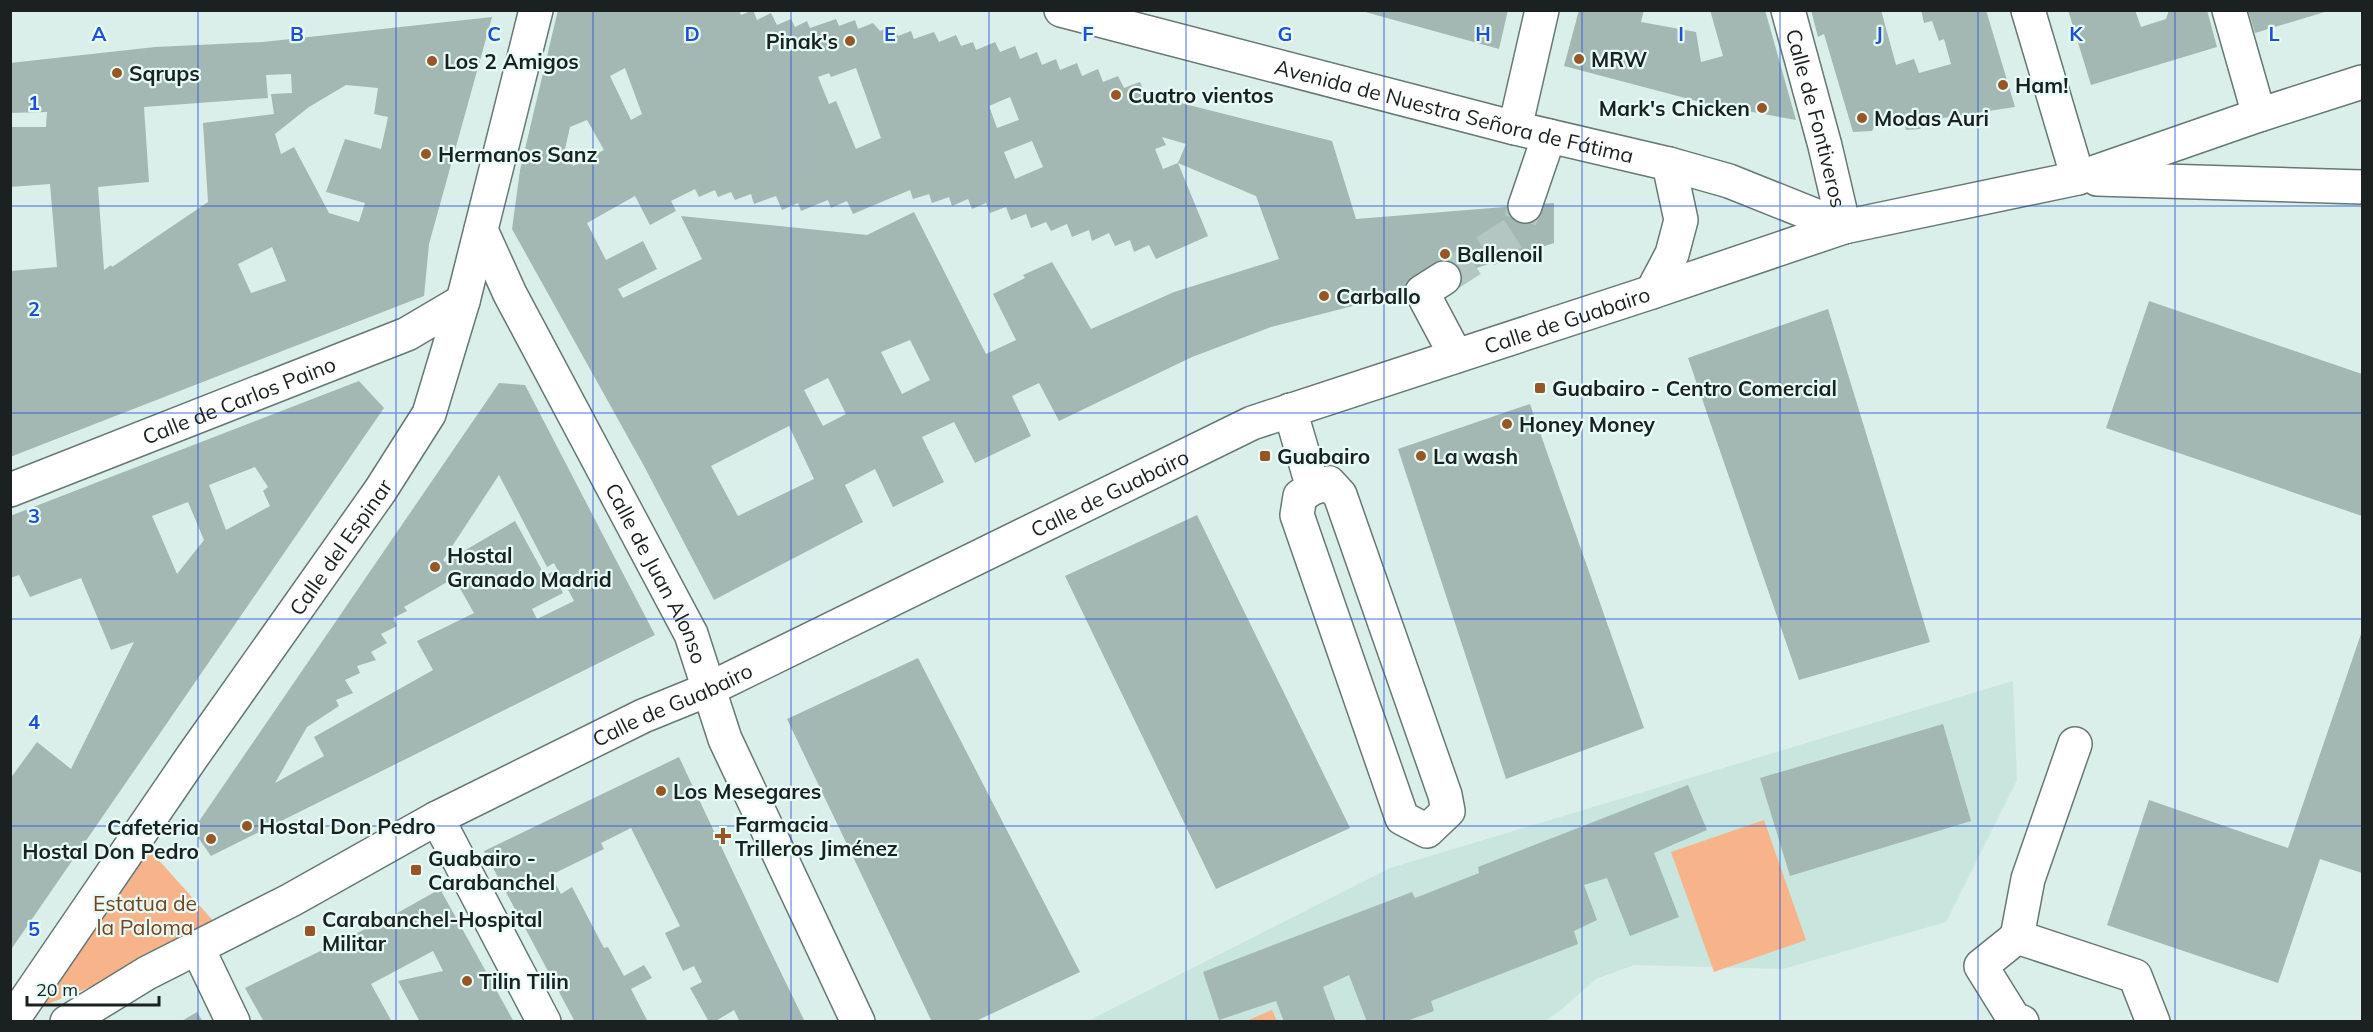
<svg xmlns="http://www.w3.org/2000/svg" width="2373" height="1032" font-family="Mulish,sans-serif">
  <rect width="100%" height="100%" fill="#daefe9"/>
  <path fill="#c8e6de" d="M2013,681L2017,780L1946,922L1783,969L1634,965L1596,979L1561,1010L1545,1021L1086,1022L1390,868Z"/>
  <path fill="#f7b48a" d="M1764,820L1806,940L1714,972L1671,852Z
    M138,837L225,934L35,1009Z
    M1272,1010L1277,1021H1246Z"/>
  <path fill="#a4b8b3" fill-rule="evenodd" d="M558,10H739L741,15L753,10L757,20L771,13L777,25L791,19L795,27L807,21L810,28L836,19L839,26L855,20L858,29L873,23L880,31L893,25L898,36L911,31L914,39L934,32L939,42L956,35L961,46L973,42L976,50L995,42L1000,52L1015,46L1020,59L1037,52L1042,65L1056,59L1060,70L1077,63L1082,76L1098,69L1103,82L1118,76L1124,88L1140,82L1145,94L1332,141L1356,219L1554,203V243L1380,299L1271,327L1192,357L1059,421L1039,383L1012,396L1031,436L975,463L954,422L922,437L944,482L893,507L875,469L845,485L863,522L714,600L644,466L512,229L520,170ZM625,68L642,114L631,120L610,76ZM856,68L881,138L856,149L836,101L829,104L818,77L829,73L831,77ZM1010,97L1019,120L997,128L989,106ZM587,120L604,150L573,166L565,149L570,127ZM1162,137L1186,144L1178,163L1163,169L1155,149L1166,145ZM1032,141L1043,167L1015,179L1004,152ZM1178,163L1256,196L1279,259L1174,292L1091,329L1052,262L1023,275L1025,278L993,294L1016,340L986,354L914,212L867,235L681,216L702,259L623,298L618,289L657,269L643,241L606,260L587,223L635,196L650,225L676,211L671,201L695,189L699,197L715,190L718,197L731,192L735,200L751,194L754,204L776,196L782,210L798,203L801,211L828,200L831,208L847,201L853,214L910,190L913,199L929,194L932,203L949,197L952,206L968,199L972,209L986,203L990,213L1006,207L1011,220L1026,214L1031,228L1046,222L1051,231L1067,224L1072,237L1089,230L1092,241L1109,233L1115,246L1130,240L1134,252L1149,245L1156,259L1208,236ZM910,340L930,380L902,394L881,352ZM828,378L846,414L823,426L804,390ZM789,426L814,479L738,516L711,466Z
    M1358,10H1508L1499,49Z
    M1579,10H1644L1641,22L1696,32L1701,62L1723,56L1710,10H1765L1796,120L1708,104L1564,66Z
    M1811,10H1881L1896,65L1914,59L1919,73L1951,64L1944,39L1939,41L1932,21L1924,23L1921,10H1986L2015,107L1930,120L1920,129L1906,130L1904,122L1876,123L1872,131L1853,132L1824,34L1818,37Z
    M2068,10H2135L2141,27L2166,19L2169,10H2207L2217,47L2091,85Z
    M2248,10H2328V11L2255,33Z
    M492,17L429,244L424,296L10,457V271L57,267L50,184L10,187V127H46L47,112L10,113V63L155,47L263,42ZM291,74L292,93L271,94L274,114L203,123L208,202L112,267L111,265L104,270L98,187L149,182L144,107L268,98L266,75ZM346,85L378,88L374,114L388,117L381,149L345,139L326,192L365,203L359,222L329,213L294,147L281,154L275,134L309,107ZM272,247L286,281L251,293L238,264Z
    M2149,301L2362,374V516L2106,428Z
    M1828,309L1930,642L1799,680L1688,358Z
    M359,381L384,408L10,951V779L37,742L71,769L134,642L111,650L81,578L30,597L19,575L10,578V516ZM255,467L268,487L263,491L270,506L226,530L209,485ZM188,502L204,540L177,574L152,516Z
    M499,383L525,385L655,635L211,856L193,830ZM499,475L547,567L554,563L574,601L537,619L532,609L563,593L552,572L545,576L515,521L445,562L443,560ZM454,578L474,613L417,641L433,670L314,737L324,756L275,783L307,727L339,706L336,700L353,693L345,680L360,673L357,666L376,660L371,652L387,643L381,634L397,626L393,618L407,611L404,607Z
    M1530,404L1644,728L1506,779L1398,449Z
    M1197,515L1350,828L1216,889L1065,576Z
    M2362,631V873L2320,859L2278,983L2107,925L2149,800L2288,848Z
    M918,658L1080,972L974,1022H932L787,719Z
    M1943,724L1971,821L1790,876L1760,778Z
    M679,757L769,948L805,1022H740L734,1010L714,1022H709L690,988L702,982L694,966L683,971L665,933L680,926L631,828L601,843L604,849L551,875L561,894L572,887L604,948L608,947L624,976L644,965L652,978L631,989L647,1020L575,1022L484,851Z
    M1688,785L1707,830L1654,853L1679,917L1630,936L1607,878L1584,885L1597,920L1574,931L1578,944L1431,1001L1434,1011L1404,1022H1367L1349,975L1323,987L1336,1022H1284L1276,1001L1219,1020L1203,972L1412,892L1415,898L1479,873L1478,867Z
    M440,889L514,1022H420L398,981L443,971L433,951L371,984L392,1022H264L245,988L392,916Z
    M197,1012L203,1022H180Z"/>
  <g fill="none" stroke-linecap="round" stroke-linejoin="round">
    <path stroke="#b4c6c1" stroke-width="33" stroke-dasharray="33 16" stroke-linecap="butt" d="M1444,278L1517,231L1525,206"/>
    <defs>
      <g id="minor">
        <path id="s1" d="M1061,10L1515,128L1669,164L1729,181L1844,227"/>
        <path id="s2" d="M1788,10L1825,146L1844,227"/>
        <path d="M2028,10L2078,178"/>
        <path d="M2229,10L2259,115"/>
        <path d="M1515,128L1542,10"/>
        <path d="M2097,179L2362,187"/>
        <path d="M1525,206L1549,136"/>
        <path id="s3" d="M481,230L510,294L691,634L725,739L858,1022"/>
        <path d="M1444,278L1422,292L1456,356"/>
        <path d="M1652,292L1672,254L1681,220L1669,164"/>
        <path d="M1290,410L1313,488L1300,496L1297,515L1402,818L1427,831L1448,811L1445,795L1340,495L1329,483L1313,488"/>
        <path id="s4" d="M10,490L407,334L463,301"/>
        <path d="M437,818L544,1022"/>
        <path d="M2017,937L2028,879L2075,744"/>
        <path d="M198,949L233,1022"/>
        <path id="s5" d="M11,1022L192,757L380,491L429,414L463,301L536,10"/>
        <path id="s6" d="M67,1022L147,973L291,900L437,818L643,716L707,690L1252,423L1652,292L1844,227L2078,178L2259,115L2362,82"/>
        <path d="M2022,1022L2014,1019L1981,966L2017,937L2135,976L2153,1022"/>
      </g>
    </defs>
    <use href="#minor" stroke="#667874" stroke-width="36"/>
    <use href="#minor" stroke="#fff" stroke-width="33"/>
  </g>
  <path fill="none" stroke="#1d4ed8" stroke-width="1.5" stroke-opacity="0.55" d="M198,10V1022M396,10V1022M593,10V1022M791,10V1022M989,10V1022M1186,10V1022M1384,10V1022M1582,10V1022M1780,10V1022M1978,10V1022M2175,10V1022M10,206H2362M10,413H2362M10,619H2362M10,826H2362"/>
  <g fill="#985525" stroke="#e7fcf7" stroke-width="2">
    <circle cx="850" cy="41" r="6"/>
    <circle cx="1579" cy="59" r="6"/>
    <circle cx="432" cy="61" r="6"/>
    <circle cx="117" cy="73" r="6"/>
    <circle cx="2003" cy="85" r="6"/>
    <circle cx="1116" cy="95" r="6"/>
    <circle cx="1762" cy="108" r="6"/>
    <circle cx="1862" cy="118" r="6"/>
    <circle cx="426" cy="154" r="6"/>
    <circle cx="1445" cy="254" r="6"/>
    <circle cx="1324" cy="296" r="6"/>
    <rect x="1534" y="382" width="12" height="12" rx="3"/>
    <circle cx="1507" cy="424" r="6"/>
    <rect x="1259" y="450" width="12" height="12" rx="3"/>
    <circle cx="1421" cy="456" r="6"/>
    <circle cx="435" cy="567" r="6"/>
    <circle cx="661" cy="791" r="6"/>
    <circle cx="247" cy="826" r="6"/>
    <path d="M720 827h6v6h6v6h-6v6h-6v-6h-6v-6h6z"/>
    <circle cx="211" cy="839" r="6"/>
    <rect x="410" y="864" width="12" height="12" rx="3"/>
    <rect x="304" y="925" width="12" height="12" rx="3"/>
    <circle cx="467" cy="981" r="6"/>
  </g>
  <g text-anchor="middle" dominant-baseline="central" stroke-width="4.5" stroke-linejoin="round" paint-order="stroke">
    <g font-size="21" font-weight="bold" fill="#1a2120" stroke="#e7fcf7" text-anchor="start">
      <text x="838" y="41" text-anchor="end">Pinak's</text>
      <text x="1591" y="59">MRW</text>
      <text x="444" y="61">Los 2 Amigos</text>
      <text x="129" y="73">Sqrups</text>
      <text x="2015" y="85">Ham!</text>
      <text x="1128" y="95">Cuatro vientos</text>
      <text x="1750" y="108" text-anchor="end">Mark's Chicken</text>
      <text x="1874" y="118">Modas Auri</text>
      <text x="438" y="154">Hermanos Sanz</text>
      <text x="1457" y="254">Ballenoil</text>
      <text x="1336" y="296">Carballo</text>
      <text x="1552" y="388">Guabairo - Centro Comercial</text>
      <text x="1519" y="424">Honey Money</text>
      <text x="1277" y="456">Guabairo</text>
      <text x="1433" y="456">La wash</text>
      <text x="447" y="555">Hostal<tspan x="447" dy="24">Granado Madrid</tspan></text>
      <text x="673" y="791">Los Mesegares</text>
      <text x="735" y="824">Farmacia<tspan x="735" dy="24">Trilleros Jiménez</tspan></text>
      <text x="259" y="826">Hostal Don Pedro</text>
      <text x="199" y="827" text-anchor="end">Cafeteria<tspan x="199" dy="24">Hostal Don Pedro</tspan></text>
      <text x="428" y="858">Guabairo -<tspan x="428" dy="24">Carabanchel</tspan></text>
      <text x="322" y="919">Carabanchel-Hospital<tspan x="322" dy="24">Militar</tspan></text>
      <text x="479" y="981">Tilin Tilin</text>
    </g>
    <g font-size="21" fill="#1a2120" stroke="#e7fcf7">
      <text stroke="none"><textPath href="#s1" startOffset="406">Avenida de Nuestra Señora de Fátima</textPath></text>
      <text stroke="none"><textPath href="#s2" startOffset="112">Calle de Fontiveros</textPath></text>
      <text stroke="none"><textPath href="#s6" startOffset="1660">Calle de Guabairo</textPath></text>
      <text stroke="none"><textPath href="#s4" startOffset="246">Calle de Carlos Paino</textPath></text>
      <text stroke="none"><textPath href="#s6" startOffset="1170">Calle de Guabairo</textPath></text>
      <text stroke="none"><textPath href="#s5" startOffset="578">Calle del Espinar</textPath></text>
      <text stroke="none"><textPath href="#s3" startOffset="386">Calle de Juan Alonso</textPath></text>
      <text stroke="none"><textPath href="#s6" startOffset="684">Calle de Guabairo</textPath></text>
    </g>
    <g font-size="21" fill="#76431e" stroke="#e7fcf7">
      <text x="145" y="903">Estatua de<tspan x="145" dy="24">la Paloma</tspan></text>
    </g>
  </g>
  <g font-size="20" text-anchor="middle" font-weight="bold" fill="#1d4ed8" stroke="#e7fcf7" stroke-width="4.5" stroke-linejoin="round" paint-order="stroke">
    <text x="99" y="41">A</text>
    <text x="297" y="41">B</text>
    <text x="494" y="41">C</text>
    <text x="692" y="41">D</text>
    <text x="890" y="41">E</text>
    <text x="1088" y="41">F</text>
    <text x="1285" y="41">G</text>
    <text x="1483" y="41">H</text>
    <text x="1681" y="41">I</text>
    <text x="1879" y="41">J</text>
    <text x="2076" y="41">K</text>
    <text x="2274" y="41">L</text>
    <text x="34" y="110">1</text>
    <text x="34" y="316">2</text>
    <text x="34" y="523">3</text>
    <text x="34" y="729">4</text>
    <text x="34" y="936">5</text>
  </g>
  <rect width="2373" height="1032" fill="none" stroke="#1a2120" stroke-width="24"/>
  <path d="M27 996v9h132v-9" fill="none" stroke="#1a2120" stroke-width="3"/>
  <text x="36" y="996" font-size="18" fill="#1a2120" stroke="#e7fcf7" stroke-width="4.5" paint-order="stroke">20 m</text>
</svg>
